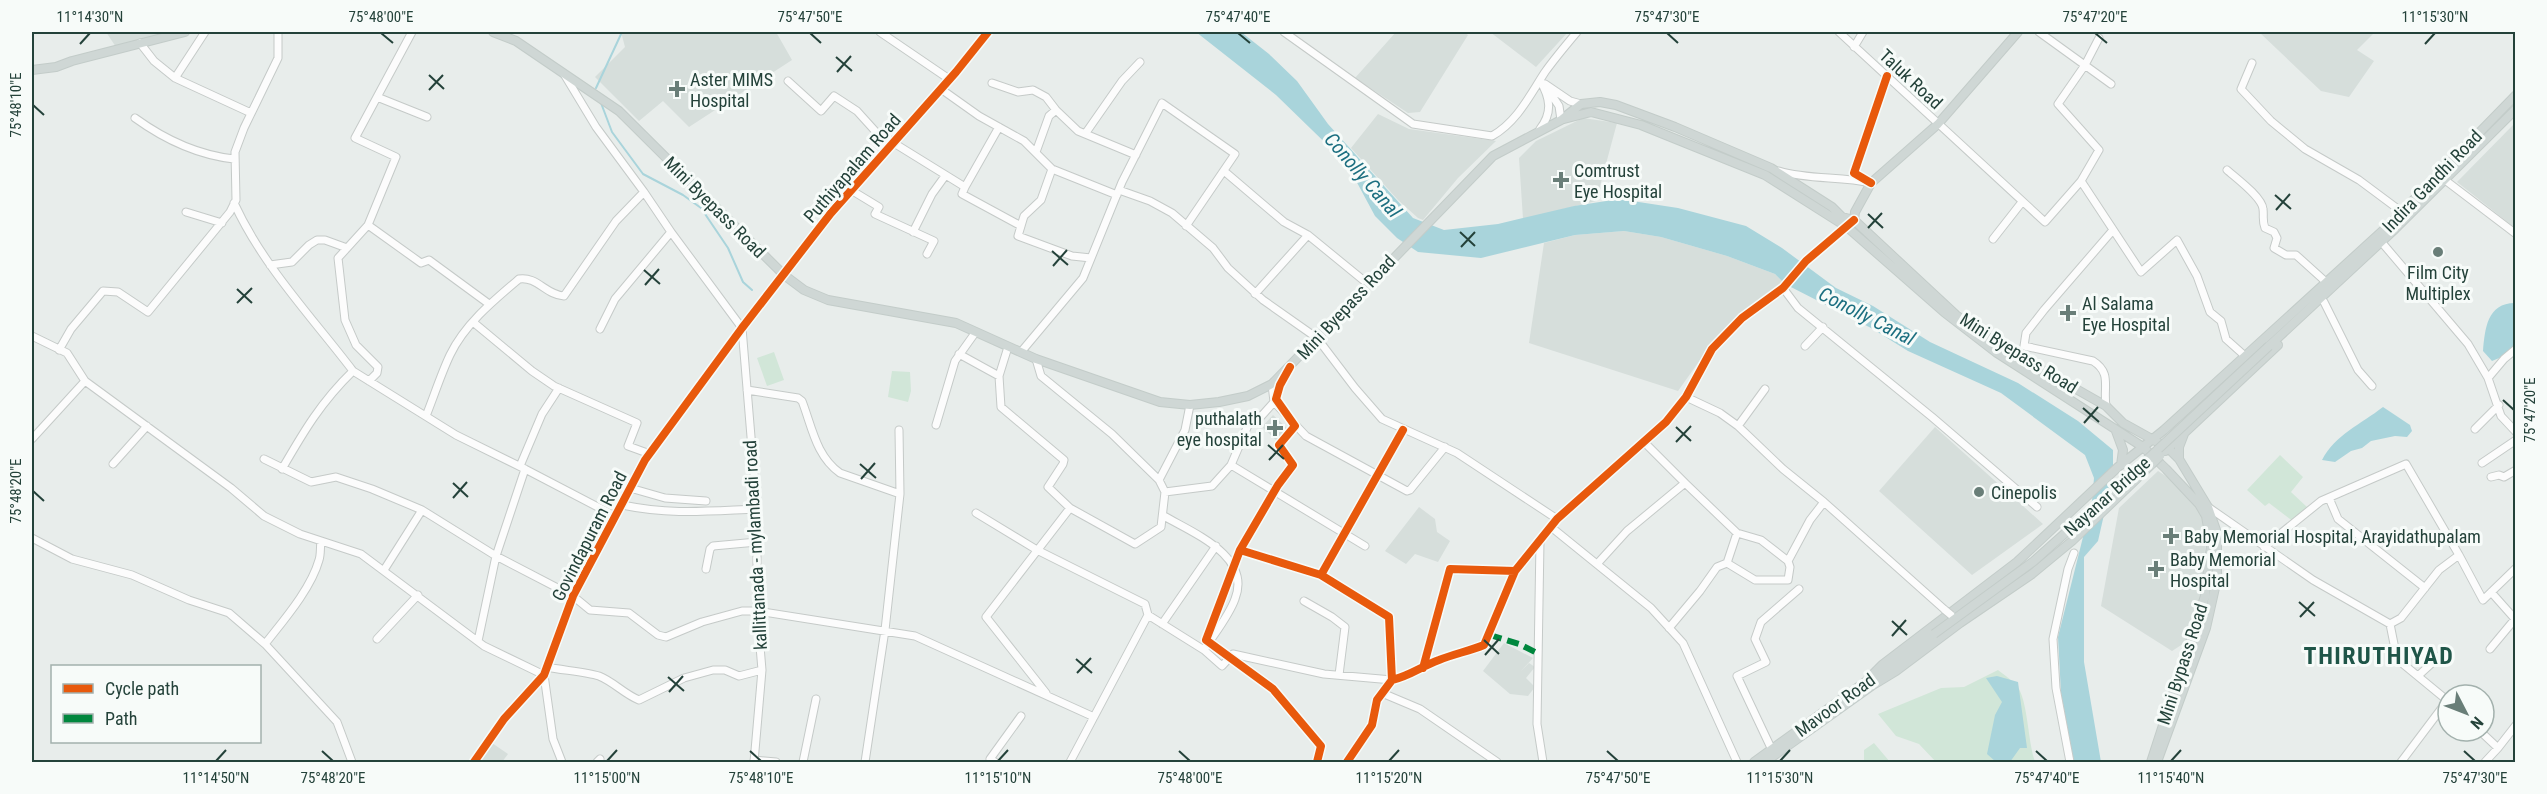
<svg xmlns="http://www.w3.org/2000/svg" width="2547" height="794" font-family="'Roboto Condensed',sans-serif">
  <rect width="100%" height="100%" fill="#e8edeb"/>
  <path fill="#d6dedb" d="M106,32H176L116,47Z
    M621,32H776L792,60L689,127L663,101L639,121L595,77L625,47Z
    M1396,32H1464L1468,35L1420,112L1408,113L1355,78Z
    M1490,32H1568L1536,67Z
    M2259,32H2375L2357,50L2374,61L2349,97L2321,91Z
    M1378,114L1409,129L1496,141L1458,178L1423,220L1418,218L1398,200L1351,148Z
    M1583,118L1617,123L1596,201L1523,219L1519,158L1536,141Z
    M2515,123V228L2457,182Z
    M1624,231L1661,237L1727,256L1775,274L1785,284L1741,315L1710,346L1678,391L1529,343L1544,243L1575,235Z
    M1273,415L1288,429L1277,441L1262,427Z
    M1935,427L2043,524L1972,575L1879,491Z
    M2158,471L2181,486L2201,513L2206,537L2201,600L2189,640L2172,651L2101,606L2119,508Z
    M1419,507L1435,519L1437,532L1450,541L1438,562L1415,554L1406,564L1385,551Z
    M1504,643L1533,658L1521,671L1529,663L1535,667L1526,678L1535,687L1528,696L1510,694L1483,671Z
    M492,743L508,754L502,762H480Z"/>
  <path fill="#d1e6d8" d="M774,352L784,380L767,386L757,358Z
    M892,371L910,372L911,391L908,402L888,397Z
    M2280,455L2303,477L2291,492L2308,508L2294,522L2269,503L2265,506L2247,490Z
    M1998,670C2004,675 2015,682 2019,689C2028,706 2028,741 2035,762H1936L1919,744L1896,736L1878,714L1941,688L1964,687Z
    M1874,743L1890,762H1864V750Z"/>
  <path fill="#a9d4db" d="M1196,32H1241L1269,54L1297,81L1328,124L1413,218L1444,230L1498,224L1574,206L1619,199L1678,208L1746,226L1782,248L1836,288L1873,306L1930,342L2018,383L2078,421L2113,450V475L2098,541L2084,557V662L2101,762H2074L2061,693L2058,637L2092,501L2094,478L2085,455L2001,393L1908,351L1871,328L1785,284L1775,274L1727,256L1661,237L1624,231L1575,235L1481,258L1418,252L1397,238L1375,216L1347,164L1276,95Z
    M2515,303V346L2504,356L2492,361L2483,351C2485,329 2487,303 2515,303Z
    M2383,407L2410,425L2412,431L2407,437L2395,436L2371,441L2362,448L2351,451L2335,462L2322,460C2335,435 2361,424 2383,407Z
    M1997,676L2018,682L2027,748H2020L2010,762H1996L1987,754L1995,715L2002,702L1986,678Z"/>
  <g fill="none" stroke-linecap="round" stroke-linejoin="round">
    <path stroke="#a9d4db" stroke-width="2" d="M596,88L622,32
      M601,103L612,132L643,174L683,195L701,208L728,248L743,282L752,290"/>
    <defs>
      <path id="minor" d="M205,32L175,78L251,113
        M412,32L355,138L396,157L368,225L421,263L429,260L489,304
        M880,32L949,79
        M1284,32L1413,124L1492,136C1517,122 1530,95 1545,72C1555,58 1566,45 1577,32
        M1839,32L2045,222L2081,181L2141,272L2177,240L2197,276L2210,312L2221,321L2226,339L2245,356
        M2039,32L2111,84
        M140,43L154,61L175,78
        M1854,47L1863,32
        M2252,63L2241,89L2271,121L2305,149L2359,180L2402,212
        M564,74L596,127L644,192
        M788,81L821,111L834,96L857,111L876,132L965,187L962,194L1021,226
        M992,83L1018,92L1033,90L1046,97L1056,110L1078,131L1136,155
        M1545,84L1570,101L1581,104
        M941,89L979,116L1024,141L1052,169
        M1549,91L1559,106L1561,120
        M377,97L427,117
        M135,118C164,139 198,155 234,159
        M1540,129C1553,112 1550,98 1540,80
        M1085,134L1122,81L1140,62
        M1036,152L1049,116L1056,110
        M2227,170C2236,178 2262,197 2263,209C2264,216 2262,221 2265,228L2274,232L2277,238L2274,248L2286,255H2296L2326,282
        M1224,171L1284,222L1308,235L1368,284
        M1779,171C1809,180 1841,176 1871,183
        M2445,180L2516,234
        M2081,181L2099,150L2058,104L2085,65L2099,38
        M965,187L999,127
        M851,190L879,207L875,214L934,241L927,254
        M1119,190L1150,201L1172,213L1213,248L1228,268L1263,300L1317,338L1355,388L1382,419L1457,453L1557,519
        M234,203C263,266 311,316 353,371C321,402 304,431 282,469
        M186,212L222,223
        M368,225L338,258L345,320L356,345L378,367L377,373L369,381
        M671,232L742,328L754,473L757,542V611L762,670L754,762
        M913,232L932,194L945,176
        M1993,239L2022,202
        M2384,245L2468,344L2488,378L2501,416L2516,432
        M1091,258L1072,256L1018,236L1024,216L1041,200L1052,169L1117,195
        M270,265L292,262L309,245L317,240H325L347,248
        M1783,288L1798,308L1932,417L2037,507
        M1255,294L1308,235
        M2324,302L2358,370L2372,386
        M473,322L532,371L554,386L637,423L628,446L650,454
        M32,336L67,353L85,381L231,488L264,516L300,534L361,554L484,646L544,675L553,739L562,762
        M1805,346L1823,327
        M1008,347L999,376L1001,407L1064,460L1063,464L1048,487L1070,508
        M59,350L71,329L103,291L118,292L148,312L230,212L236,200L235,152L244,128L278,58V32
        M1021,352L1083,278L1122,182L1162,103L1235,154L1186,226
        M959,354L999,376
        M1036,359L1041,376L1112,434L1159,480L1185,430L1190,405
        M353,371L456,435L525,469L496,556L422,510L384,570
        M2488,378L2504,359L2516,349
        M1272,384L1274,402L1306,436L1407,491L1410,490L1445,447
        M747,390L798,398L802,401C812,427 816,456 840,473L900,494L885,630L865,762
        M1686,397L1720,413L1738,426L1765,389
        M2106,406C2103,387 2112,373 2093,361L2024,346L2026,333L2044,310L2113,230
        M426,416C434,396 441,374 450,355C465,324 493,301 519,279C537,276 546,295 564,296L616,221L644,192L671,232L615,299L600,329
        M936,425L955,361L975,333
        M1738,426L1783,469L1824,502L1945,610
        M2475,429L2499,405
        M899,430L900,494
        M32,439L85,381
        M264,459L311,482L336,477L372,489L422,510
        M2482,463L2516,440
        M113,464L147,426
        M1231,465L1365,546
        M520,466L542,414L559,388
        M525,469L615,516
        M2491,477L2499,475L2504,477L2516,470
        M1685,483L1737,533L1761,540L1788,561L1790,567L1788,580H1755L1727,563
        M630,488L665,498L706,501
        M1165,492L1212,486L1231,465L1249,423L1257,421L1274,402
        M2329,498L2338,519L2425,588
        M622,505C671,515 707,511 756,509
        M2208,507L2313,580L2390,624L2397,659L2448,701
        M976,513L1037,550L1145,604L1148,615L1204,650L1222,666L1233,654L1324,674L1392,680
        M1164,516C1193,533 1252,556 1235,599C1229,616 1214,634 1204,650
        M1551,527L1651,608L1683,643L1737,762
        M32,538L72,559L132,575L189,600L229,613L265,644L337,722L352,762
        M1540,541L1537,724L1543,762
        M2264,547L2321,501L2406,464L2459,555L2439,570L2401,618L2390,624
        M2459,555L2483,600L2516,568
        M1788,561L1810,520L1824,502
        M1727,563L1737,533
        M1597,564L1627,531L1685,483L1644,442
        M706,569L710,549L713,546L757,542
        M1304,601L1332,617L1345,627L1339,675
        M1162,624L1216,546
        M1669,628L1700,591L1717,567L1727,563
        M377,639L418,595
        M478,641L496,556L573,596L590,610L629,613L658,635L666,637L702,622L742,611H757L915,636L1094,717
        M265,644C283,621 311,589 319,560C321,554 320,547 321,541
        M2490,649L2515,619L2491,592
        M547,667C561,670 586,672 599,676C614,682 624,694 639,700L684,678L713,670H725L739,676L762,670
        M2419,675L2444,652
        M1046,693L986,617L1070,508L1135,544L1161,527L1165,492L1159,480
        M1382,693L1420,709L1497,762
        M2480,731L2498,748L2516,725
        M1772,750L1737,676L1766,662L1755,639L1761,622L1799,589
        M754,760L776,762
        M474,762L504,719L544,675L573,596L645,460L742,328L831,213L956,72L988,32
        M597,762L600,759
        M803,762L816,699
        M995,762L990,759L1021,716
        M1070,762L1148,615
        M1347,762L1372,725L1377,700L1392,680C1410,676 1422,666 1439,660C1454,654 1469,651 1484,645L1515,571L1557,519L1666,422L1686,397L1712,349L1742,318L1783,288L1806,261L1850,224
        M2070,762L2056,688L2053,639L2068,569L2074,553
        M2401,762L2447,701
        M2485,762L2498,748"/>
      <path id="major" d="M493,32L516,41L619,111L784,275L804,290L828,300L956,323L1036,359L1160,402L1190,405L1219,402L1248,396L1272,384L1493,156L1561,120L1581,104L1600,102L1616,105L1675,127L1771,168L1832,207L1842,217L1854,220L1956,315L2002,347L2106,406L2123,423L2168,448L2179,459L2208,507L2217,533V579L2206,628L2157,762
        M32,70L56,67L72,61L185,32
        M1564,119L1591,112L1641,125L1765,175L1847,227L1944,312L1997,353L2143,447L2166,469L2199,504L2206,516L2211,545L2205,596L2151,762
        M1854,220L1855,212L1871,183L1938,124L2018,32
        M2386,228L2516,95
        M2269,346L2395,229L2516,109
        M2116,431L2123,450L2121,465
        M2165,451L2278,345
        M2179,459V447L2184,434
        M1868,679L1882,665L2017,562L2118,467L2164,430L2389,225
        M1873,685L1896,671L1960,623L2032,574L2072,541L2152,464
        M1754,762L1872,677
        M1765,762L1873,685L1887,669L1934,634"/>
    </defs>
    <use href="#minor" stroke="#c5cac8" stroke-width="9"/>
    <use href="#major" stroke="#c3ccc9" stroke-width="10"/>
    <use href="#minor" stroke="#fcfcfc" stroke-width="7"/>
    <use href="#major" stroke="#cfd7d5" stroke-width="8"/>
    <defs>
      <path id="minor-bridge" d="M1945,610L1951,615"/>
      <path id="major-bridge" d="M2152,464L2160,456
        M1934,634L2034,561L2139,467L2269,346"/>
    </defs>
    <use href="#minor-bridge" stroke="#c5cac8" stroke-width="9" stroke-linecap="butt"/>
    <use href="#major-bridge" stroke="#c3ccc9" stroke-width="10" stroke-linecap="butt"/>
    <use href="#minor-bridge" stroke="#fcfcfc" stroke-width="7"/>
    <use href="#major-bridge" stroke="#cfd7d5" stroke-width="8"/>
    <path stroke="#00873e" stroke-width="6" stroke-dasharray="12 6" stroke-linecap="butt" d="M1490,635L1519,644L1537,653"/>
    <defs>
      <path id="cycleway" d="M1871,183L1854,173L1887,76
        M1290,367L1280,385L1276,399L1295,426L1279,445L1293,465L1278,485L1240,550L1206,640L1273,689L1321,746L1317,762
        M1240,550L1321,575L1389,617L1392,680
        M1321,575L1403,430
        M1423,668L1450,569L1515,571
        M474,762L504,719L544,675L573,596L645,460L742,328L831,213L956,72L988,32
        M1347,762L1372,725L1377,700L1392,680C1410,676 1422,666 1439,660C1454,654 1469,651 1484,645L1515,571L1557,519L1666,422L1686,397L1712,349L1742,318L1783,288L1806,261L1854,220"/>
    </defs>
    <use href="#cycleway" stroke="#f7fbf9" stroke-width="11"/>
    <use href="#cycleway" stroke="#e8590c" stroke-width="8"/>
  </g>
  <path fill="none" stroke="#24423a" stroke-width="2" d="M381,33L393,43M810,33L821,43M1238,33L1250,43M1667,33L1678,43M2095,33L2107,43M80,44L90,33M2425,44L2435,33M836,57L852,71M837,72L851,56M429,75L444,89M429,90L443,75M33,105L44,115M2275,195L2291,209M2276,210L2290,194M1868,214L1883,228M1868,228L1882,213M1460,232L1475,246M1461,247L1475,232M1052,251L1068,265M1053,266L1067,250M644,270L660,284M645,285L659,269M237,289L252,303M237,303L252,288M2503,400L2514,410M2083,408L2099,422M2084,423L2098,407M1676,427L1691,441M1676,442L1691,426M1268,445L1284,459M1269,460L1283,445M860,464L876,478M861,479L875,463M453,483L468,497M33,491L44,501M453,498L467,482M2299,602L2315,616M2300,617L2314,602M1892,621L1907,635M1892,636L1906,620M1484,640L1499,654M1485,655L1499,639M1076,659L1092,673M1077,673L1091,658M668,677L684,691M669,692L683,676M322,751L333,761M750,751L761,761M1179,751L1190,761M1607,751L1618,761M2036,751L2047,761M2464,751L2475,761M216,761L226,750M607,761L617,750M998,761L1008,750M1389,761L1399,750M1780,761L1790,750M2171,761L2181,750"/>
  <g fill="#697e78" stroke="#f7fbf9" stroke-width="2">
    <path d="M674 80h6v6h6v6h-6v6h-6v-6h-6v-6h6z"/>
    <path d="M1558 171h6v6h6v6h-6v6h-6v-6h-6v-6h6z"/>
    <circle cx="2438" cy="252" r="6"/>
    <path d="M2065 304h6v6h6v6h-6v6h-6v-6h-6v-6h6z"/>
    <path d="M1272 419h6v6h6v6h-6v6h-6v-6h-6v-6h6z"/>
    <circle cx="1979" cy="492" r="6"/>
    <path d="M2168 527h6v6h6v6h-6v6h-6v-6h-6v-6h6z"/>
    <path d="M2153 560h6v6h6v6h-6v6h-6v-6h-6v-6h6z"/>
  </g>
  <g text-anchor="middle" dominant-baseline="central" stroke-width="6" stroke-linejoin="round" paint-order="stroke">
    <g font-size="18" fill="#24423a" stroke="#f7fbf9" text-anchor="start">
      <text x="690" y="79">Aster MIMS<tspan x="690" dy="21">Hospital</tspan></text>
      <text x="1574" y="170">Comtrust<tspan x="1574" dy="21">Eye Hospital</tspan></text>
      <text x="2438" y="272" text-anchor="middle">Film City<tspan x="2438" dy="21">Multiplex</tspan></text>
      <text x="2082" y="303">Al Salama<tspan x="2082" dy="21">Eye Hospital</tspan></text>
      <text x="1262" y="418" text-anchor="end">puthalath<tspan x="1262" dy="21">eye hospital</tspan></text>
      <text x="1991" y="492">Cinepolis</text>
      <text x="2184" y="536">Baby Memorial Hospital, Arayidathupalam</text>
      <text x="2170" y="559">Baby Memorial<tspan x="2170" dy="21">Hospital</tspan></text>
    </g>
    <g font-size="18" fill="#24423a" stroke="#f7fbf9">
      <text transform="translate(1911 79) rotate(43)">Taluk Road</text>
      <text transform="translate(852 168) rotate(-49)">Puthiyapalam Road</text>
      <text transform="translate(2432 181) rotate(-46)">Indira Gandhi Road</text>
      <text transform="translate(715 207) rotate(45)">Mini Byepass Road</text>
      <text transform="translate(1346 307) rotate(-47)">Mini Byepass Road</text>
      <text transform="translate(2019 353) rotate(32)">Mini Byepass Road</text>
      <text transform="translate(2107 496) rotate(-42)">Nayanar Bridge</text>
      <text transform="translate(589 536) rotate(-63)">Govindapuram Road</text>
      <text transform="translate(755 545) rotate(-93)">kallittanada - mylambadi road</text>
      <text transform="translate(2182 664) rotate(-72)">Mini Bypass Road</text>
      <text transform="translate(1835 705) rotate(-36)">Mavoor Road</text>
    </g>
    <g font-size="20" font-style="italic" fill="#1c6f80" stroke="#f7fbf9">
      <text transform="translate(1363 175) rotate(49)">Conolly Canal</text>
      <text transform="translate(1867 316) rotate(27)">Conolly Canal</text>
    </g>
    <g font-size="24" font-weight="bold" letter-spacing="1.5" fill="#1f5548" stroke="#f7fbf9">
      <text x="2379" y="656">THIRUTHIYAD</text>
    </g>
  </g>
  <rect width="2547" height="794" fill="none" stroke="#f7fbf9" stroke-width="66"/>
  <rect x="51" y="665" width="210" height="78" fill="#f7fbf9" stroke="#a3b1ad" stroke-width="1.5"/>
  <rect x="63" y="684" width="30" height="9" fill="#e8590c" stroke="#a3b1ad" stroke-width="1.5"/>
  <text x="105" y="695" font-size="18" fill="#24423a">Cycle path</text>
  <rect x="63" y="714" width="30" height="9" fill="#00873e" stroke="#a3b1ad" stroke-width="1.5"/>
  <text x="105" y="725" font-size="18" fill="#24423a">Path</text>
  <g transform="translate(2466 713) rotate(132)"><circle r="28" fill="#f7fbf9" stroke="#a3b1ad" stroke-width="1.5"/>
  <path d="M0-4.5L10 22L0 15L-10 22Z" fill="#697e78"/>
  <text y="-9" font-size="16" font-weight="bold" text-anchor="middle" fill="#24423a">N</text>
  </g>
  <rect x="33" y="33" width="2481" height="728" fill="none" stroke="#24423a" stroke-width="2"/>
  <g font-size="15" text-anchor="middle" fill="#24423a">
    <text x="90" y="22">11°14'30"N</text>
    <text x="381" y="22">75°48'00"E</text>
    <text x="810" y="22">75°47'50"E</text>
    <text x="1238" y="22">75°47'40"E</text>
    <text x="1667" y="22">75°47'30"E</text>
    <text x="2095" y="22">75°47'20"E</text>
    <text x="2435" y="22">11°15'30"N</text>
    <text transform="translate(16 105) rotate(-90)" y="5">75°48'10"E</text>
    <text transform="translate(2530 410) rotate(-90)" y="5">75°47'20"E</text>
    <text transform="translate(16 491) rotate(-90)" y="5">75°48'20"E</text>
    <text x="216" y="783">11°14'50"N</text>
    <text x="333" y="783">75°48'20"E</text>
    <text x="607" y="783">11°15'00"N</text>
    <text x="761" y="783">75°48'10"E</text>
    <text x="998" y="783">11°15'10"N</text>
    <text x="1190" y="783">75°48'00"E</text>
    <text x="1389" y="783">11°15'20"N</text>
    <text x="1618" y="783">75°47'50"E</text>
    <text x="1780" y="783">11°15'30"N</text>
    <text x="2047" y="783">75°47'40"E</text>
    <text x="2171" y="783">11°15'40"N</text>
    <text x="2475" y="783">75°47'30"E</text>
  </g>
</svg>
